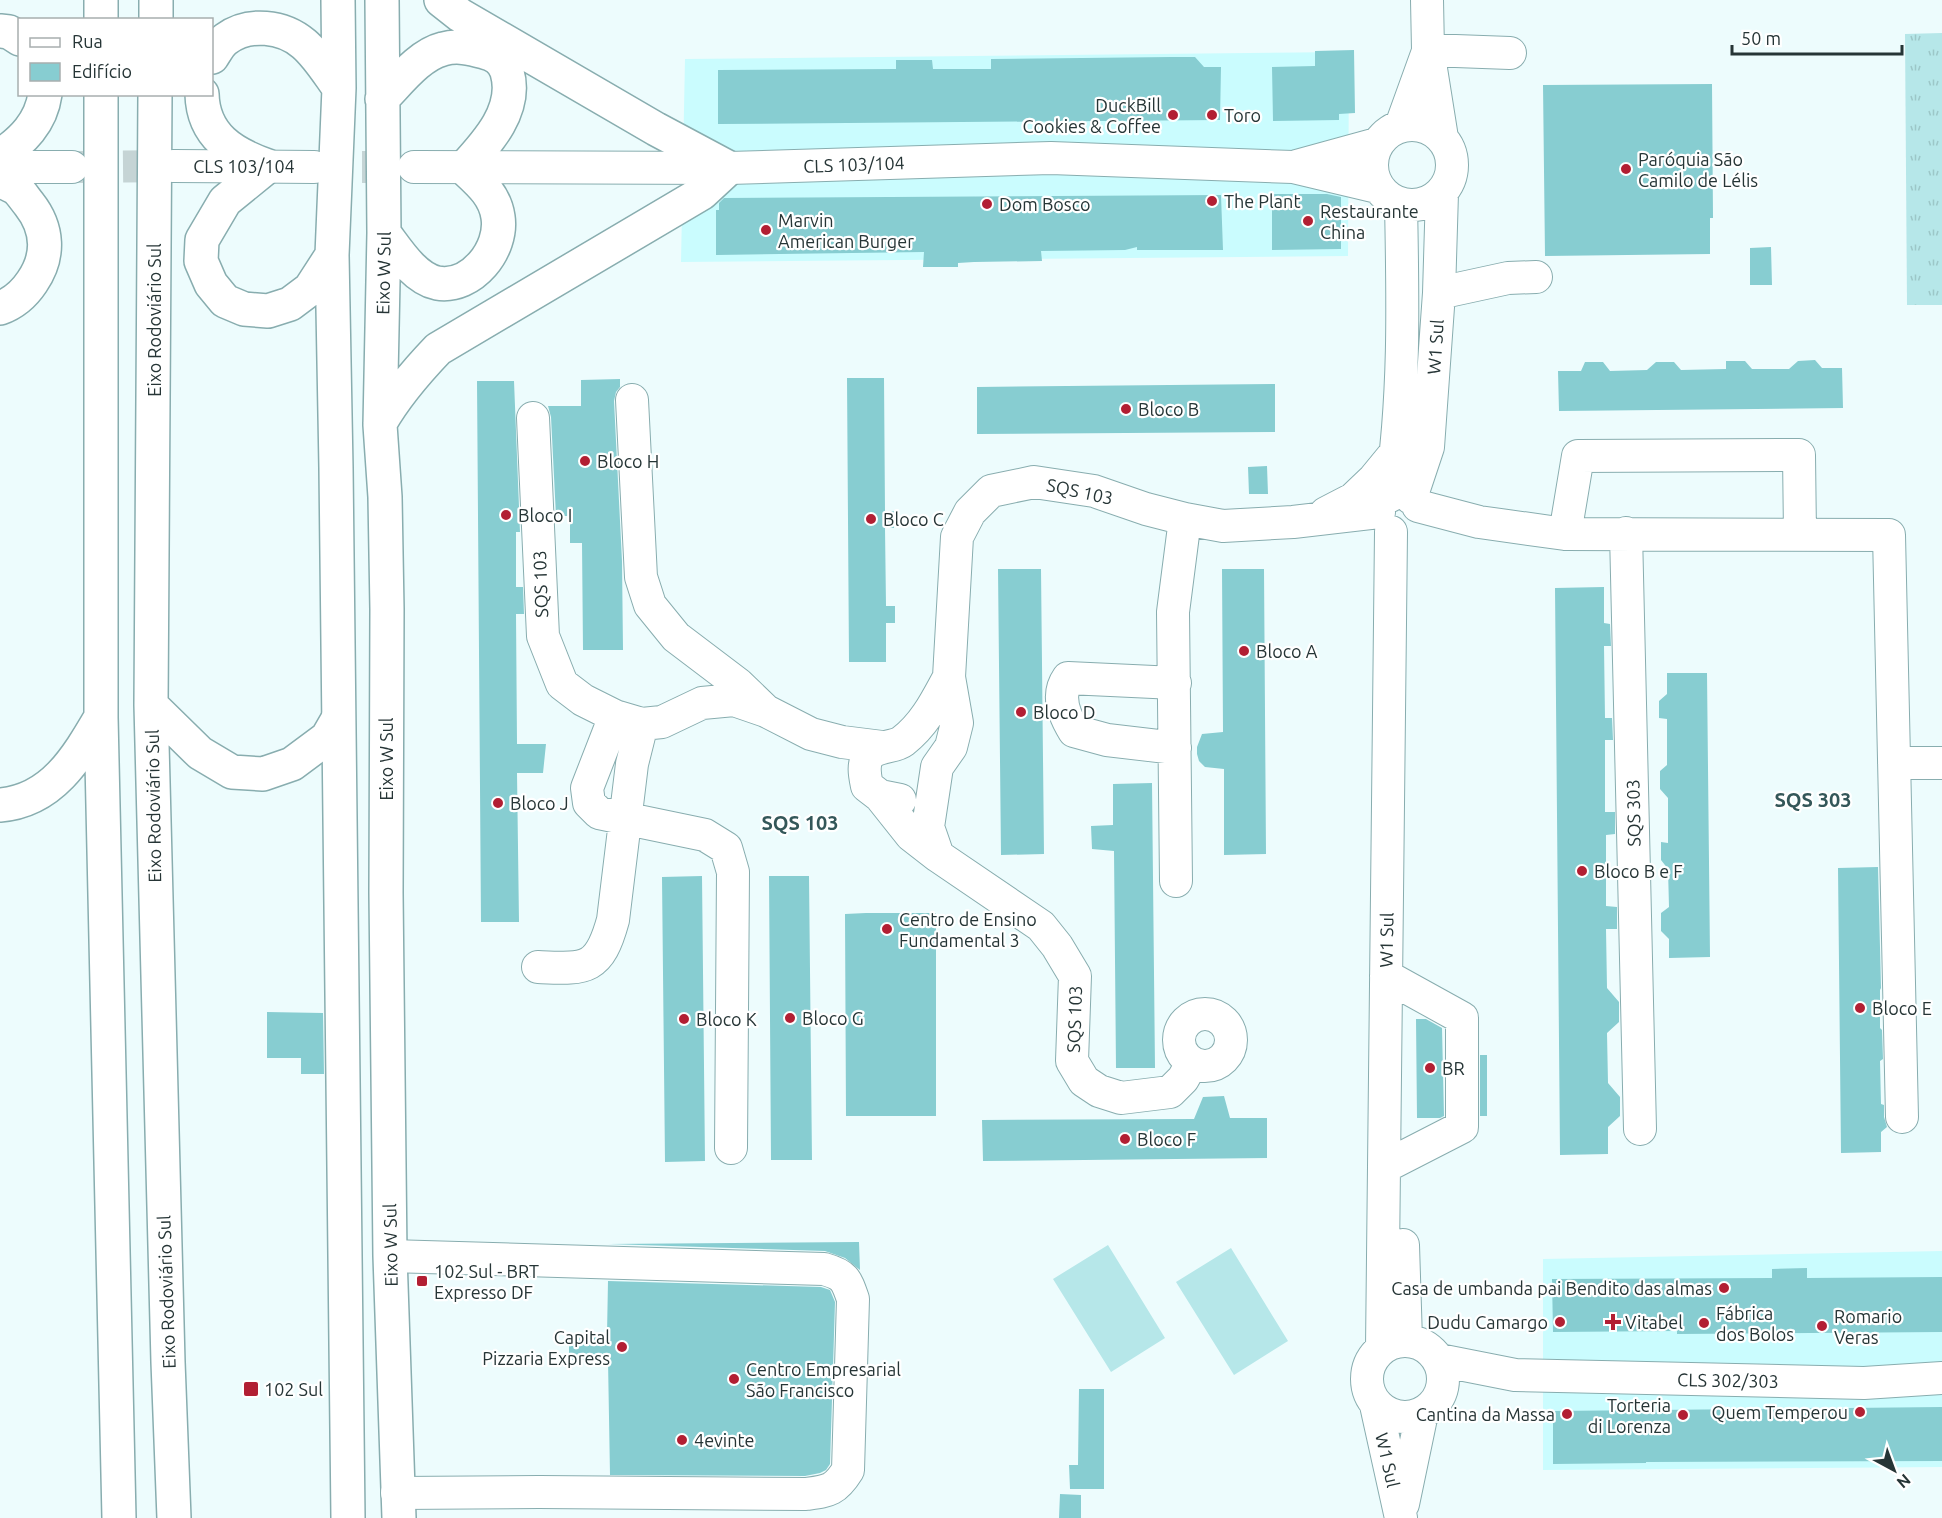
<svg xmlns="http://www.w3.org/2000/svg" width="1942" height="1518" font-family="Ubuntu,sans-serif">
  <defs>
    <pattern id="grass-tufts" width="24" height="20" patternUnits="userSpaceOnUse" patternTransform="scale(1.5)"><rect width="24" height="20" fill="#b6e7e9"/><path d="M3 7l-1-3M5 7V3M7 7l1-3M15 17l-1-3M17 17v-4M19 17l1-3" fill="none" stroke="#9cc7c8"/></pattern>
  </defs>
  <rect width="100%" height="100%" fill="#edfcfd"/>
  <path fill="#cafcfe" d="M1349,52L1348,256L681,262L685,59Z
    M1942,1251V1467L1543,1470V1259Z"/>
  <path fill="url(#grass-tufts)" d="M1942,33V305H1907L1905,34Z"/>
  <path fill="#b6e7e9" d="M1108,1245L1165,1338L1111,1372L1053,1279Z
    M1231,1248L1288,1341L1234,1375L1176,1282Z"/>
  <path fill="#87cdd1" d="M1354,50L1355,113L1339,114V120L1273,121L1272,67L1315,66V51Z
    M1171,57H1195L1204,67H1221L1220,120L718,124V70L896,69V60H932L933,69H991V59Z
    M1712,84L1713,218H1710V254L1545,256L1543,85Z
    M1272,194H1327L1341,197V249L1272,250Z
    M1221,195L1223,250H1137V247L1125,250L1041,251L1042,261L974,262L958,263V267H923L924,252L716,255V210H719V203L724,198Z
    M1771,247L1772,285H1750V248Z
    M1815,360L1822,368H1842L1843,408L1559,411L1558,371H1581L1585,362H1603L1610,371L1647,370L1656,362H1674L1681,370L1726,369V361H1745L1752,369H1789L1798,361Z
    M847,378H884L885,511H894V528H885L886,606H895V623H886V662H849Z
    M620,379V387L616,392L614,401L622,561L623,650H583L582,543H570V516H556L551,417L548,406H581V380Z
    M477,381H514L520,532H516V587H523L524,614H516L517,744H546L543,773H517L519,922H481Z
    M1275,384V432L977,434V387Z
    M1267,466L1268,494H1249L1248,467Z
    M998,569H1041L1044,854L1001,855Z
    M1222,569H1264L1266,854L1224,855V769L1205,767L1199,761L1197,754V747L1202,734L1223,732Z
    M1604,587V623L1610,624L1611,646H1604L1605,718H1612L1613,740H1605V812H1615V834L1606,835V906L1617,907V929H1606L1607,988L1619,1002V1022L1607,1033L1608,1083L1620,1097V1116L1608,1127V1154L1560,1155L1555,588Z
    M1667,673H1707L1710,957L1669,958V939L1661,931V913L1669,907L1668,869L1661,860V842L1668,843V798L1660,789V771L1667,765V719L1659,718V701L1667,694Z
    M1152,783L1155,1068H1116L1114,851L1092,849L1091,826L1113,825V784Z
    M1878,867L1881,988L1880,990V1028L1882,1030L1883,1059L1880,1061L1881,1104L1884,1105V1117L1887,1127L1881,1132V1152L1841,1153L1838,868Z
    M702,876L705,1161L665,1162L662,877Z
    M769,876H809L812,1160H771Z
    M866,913H936V1116H846L845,914Z
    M267,1012L323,1013L324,1074H301V1058H267Z
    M1416,1019H1426L1442,1028L1444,1116L1440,1118H1417Z
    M1480,1055H1487V1116H1480Z
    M1224,1096L1230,1118H1267V1158L983,1161L982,1120L1194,1119L1203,1097Z
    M859,1242L860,1270L845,1258L825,1251L608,1244Z
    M1807,1268V1278L1942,1277V1332L1677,1334V1331L1553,1332L1552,1279L1772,1278V1269Z
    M608,1281L821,1287L830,1290L835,1302L830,1464L826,1470L820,1473L805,1476L610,1475L608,1360H569V1335L607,1334Z
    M1079,1389H1104V1489H1070L1069,1465H1078Z
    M1942,1407V1461L1646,1462V1463L1553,1464V1411Z
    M1060,1494L1081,1495V1518H1059Z"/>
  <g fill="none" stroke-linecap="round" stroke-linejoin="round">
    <path stroke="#c5d4d5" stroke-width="32" stroke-dasharray="32 16" stroke-linecap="butt" d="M75,167L173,166
      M314,167H410"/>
    <defs>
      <path id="minor" d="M1427,0L1428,50L1442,138
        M1428,50L1510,53
        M1372 165a40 40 0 1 1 80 0a40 40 0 1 1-80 0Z
        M1401,126L1427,54
        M173,166L314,167
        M1297,166L1377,144
        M0,167H72
        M414,167L729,168L1051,158L1293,167L1377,187
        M1439,293L1508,278L1536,277
        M632,400L641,577L650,605L676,637L738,684L766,711L811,734L842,742L882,747
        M533,418L543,636L562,684L583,700L615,716L642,724L662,722L702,703L734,700L766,711
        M1390,496C1405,401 1403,301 1401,204
        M1411,498L1428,447L1439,293L1442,193
        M1418,506L1479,522L1565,534L1889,535L1902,1117
        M1326,513L1353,499L1374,479L1397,451
        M1626,533L1640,1129
        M1565,534L1578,456L1799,455L1800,534
        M1175,683L1068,678C1056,695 1064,715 1074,731L1107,740L1175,748
        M615,716L587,788L589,803L599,813L705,835L726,848L733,872L731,1148
        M1894,763H1942
        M880,796L911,835L938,856L1041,926L1057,946L1075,976L1072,1061L1084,1081L1099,1091L1121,1098L1170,1092L1183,1079L1192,1063
        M900,800L880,796L867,786C865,776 862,764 869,755C878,745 894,748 903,741C925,724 936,701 949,677
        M938,856L928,827L937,767L951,747L957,723L949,677L957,537L970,512L991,491L1034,482L1094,491L1146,509L1185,519
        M1176,881L1173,612L1185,519L1223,526L1293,522L1379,512
        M538,967C586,969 599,971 613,920L632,764L642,724
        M1179 1040a26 26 0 1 1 52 0a26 26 0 1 1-52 0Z
        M1384,1167L1462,1127V1018L1386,976
        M1403,1245L1406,1340
        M390,1256L824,1269C845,1275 846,1279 853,1299L848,1470C835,1491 828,1491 806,1494L539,1492L397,1493
        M1367 1379a38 38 0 1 1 76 0a38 38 0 1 1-76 0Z
        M1382,1348L1391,532
        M1439,1360L1515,1375L1864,1383L1942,1378
        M1376,1405L1401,1518
        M1403,1504L1422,1413"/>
      <path id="major" d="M338,0L339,88L332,255L336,468L348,1518
        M382,0L384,233L380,425L385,497L387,609L386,893L390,1256L399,1518
        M0,31L9,32L20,39
        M212,57C216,51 220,43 226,39C249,22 283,26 304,44C318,56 328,73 339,88
        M202,94C203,136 233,154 268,166
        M382,99C399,82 419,55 443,49C457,45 470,48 484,52C494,54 504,61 507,72C518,109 488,142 464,168C479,182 495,195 498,217C503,249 472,289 437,283C414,278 397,250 384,233
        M0,156C22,141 41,123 45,94
        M268,166L225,201L202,240L201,261L211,284L225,301L244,309L268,311L290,304L310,289L332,255
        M0,180C5,183 12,186 17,189C21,193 25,199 29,204C48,228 50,256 32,282C24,294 14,303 0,308
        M380,423C396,395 416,372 438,349L702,193L729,168L656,129L460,15L441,0"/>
      <path id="highway" d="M101,0V20
        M156,20V0
        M101,94V717L119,1518
        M155,94L151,705L168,1362L174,1518
        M151,705L200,753L232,772L263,774L292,764L327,738L338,719
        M0,805C52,801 77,758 101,717"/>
    </defs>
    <use href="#minor" stroke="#88adaf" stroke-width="34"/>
    <use href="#major" stroke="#88adaf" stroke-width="36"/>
    <use href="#highway" stroke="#88adaf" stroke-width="36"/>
    <use href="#minor" stroke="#fff" stroke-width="32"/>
    <use href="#major" stroke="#fff" stroke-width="33"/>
    <use href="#highway" stroke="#fff" stroke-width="33"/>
  </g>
  <g fill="#b21f33" stroke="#fff" stroke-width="2">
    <circle cx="1173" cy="115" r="6"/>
    <circle cx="1212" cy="115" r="6"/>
    <circle cx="1626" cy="169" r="6"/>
    <circle cx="1212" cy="201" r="6"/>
    <circle cx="987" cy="204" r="6"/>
    <circle cx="1308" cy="221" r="6"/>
    <circle cx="766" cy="230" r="6"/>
    <circle cx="1126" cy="409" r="6"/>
    <circle cx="585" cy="461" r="6"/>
    <circle cx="506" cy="515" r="6"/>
    <circle cx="871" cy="519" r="6"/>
    <circle cx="1244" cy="651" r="6"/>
    <circle cx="1021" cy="712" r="6"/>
    <circle cx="498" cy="803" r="6"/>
    <circle cx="1582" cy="871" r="6"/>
    <circle cx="887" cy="929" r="6"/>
    <circle cx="1860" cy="1008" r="6"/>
    <circle cx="790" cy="1018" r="6"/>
    <circle cx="684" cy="1019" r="6"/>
    <circle cx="1430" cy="1068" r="6"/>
    <circle cx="1125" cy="1139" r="6"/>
    <rect x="416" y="1275" width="12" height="12" rx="3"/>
    <circle cx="1724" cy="1288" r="6"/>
    <circle cx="1560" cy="1322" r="6"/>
    <path d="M1610 1313h6v6h6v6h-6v6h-6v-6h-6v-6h6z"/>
    <circle cx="1704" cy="1323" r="6"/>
    <circle cx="1822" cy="1326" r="6"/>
    <circle cx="622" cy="1347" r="6"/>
    <circle cx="734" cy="1379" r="6"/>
    <rect x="243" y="1381" width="16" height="16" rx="3"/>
    <circle cx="1860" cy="1412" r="6"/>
    <circle cx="1567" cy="1414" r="6"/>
    <circle cx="1683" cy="1415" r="6"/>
    <circle cx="682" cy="1440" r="6"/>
  </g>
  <g text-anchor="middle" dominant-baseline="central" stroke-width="4.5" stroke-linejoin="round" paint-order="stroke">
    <g font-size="18" fill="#263536" stroke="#fff" text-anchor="start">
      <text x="1161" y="105" text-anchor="end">DuckBill<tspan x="1161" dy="21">Cookies &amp; Coffee</tspan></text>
      <text x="1224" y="115">Toro</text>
      <text x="1638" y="159">Paróquia São<tspan x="1638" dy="21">Camilo de Lélis</tspan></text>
      <text x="1224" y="201">The Plant</text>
      <text x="999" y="204">Dom Bosco</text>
      <text x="1320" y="211">Restaurante<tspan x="1320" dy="21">China</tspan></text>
      <text x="778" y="220">Marvin<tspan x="778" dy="21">American Burger</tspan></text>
      <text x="1138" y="409">Bloco B</text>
      <text x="597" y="461">Bloco H</text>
      <text x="518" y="515">Bloco I</text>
      <text x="883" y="519">Bloco C</text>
      <text x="1256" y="651">Bloco A</text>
      <text x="1033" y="712">Bloco D</text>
      <text x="510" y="803">Bloco J</text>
      <text x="1594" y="871">Bloco B e F</text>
      <text x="899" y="919">Centro de Ensino<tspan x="899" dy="21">Fundamental 3</tspan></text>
      <text x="1872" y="1008">Bloco E</text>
      <text x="802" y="1018">Bloco G</text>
      <text x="696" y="1019">Bloco K</text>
      <text x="1442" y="1068">BR</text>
      <text x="1137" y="1139">Bloco F</text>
      <text x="434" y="1271">102 Sul - BRT<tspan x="434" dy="21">Expresso DF</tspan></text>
      <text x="1712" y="1288" text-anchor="end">Casa de umbanda pai Bendito das almas</text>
      <text x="1716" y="1313">Fábrica<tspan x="1716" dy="21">dos Bolos</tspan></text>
      <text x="1834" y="1316">Romario<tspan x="1834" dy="21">Veras</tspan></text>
      <text x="1548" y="1322" text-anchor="end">Dudu Camargo</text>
      <text x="1625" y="1322">Vitabel</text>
      <text x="610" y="1337" text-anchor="end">Capital<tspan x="610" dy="21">Pizzaria Express</tspan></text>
      <text x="746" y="1369">Centro Empresarial<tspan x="746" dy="21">São Francisco</tspan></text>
      <text x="264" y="1389">102 Sul</text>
      <text x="1671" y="1405" text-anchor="end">Torteria<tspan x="1671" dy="21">di Lorenza</tspan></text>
      <text x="1848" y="1412" text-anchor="end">Quem Temperou</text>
      <text x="1555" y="1414" text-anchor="end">Cantina da Massa</text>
      <text x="694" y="1440">4evinte</text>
    </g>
    <g font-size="18" fill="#263536" stroke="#fff">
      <text transform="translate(854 164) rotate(-2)">CLS 103/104</text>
      <text x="244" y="166">CLS 103/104</text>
      <text transform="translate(383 273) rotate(-89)">Eixo W Sul</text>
      <text transform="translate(154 320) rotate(-90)">Eixo Rodoviário Sul</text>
      <text transform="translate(1435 347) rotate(-86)">W1 Sul</text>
      <text transform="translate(1080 491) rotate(12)">SQS 103</text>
      <text transform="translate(540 584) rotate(-92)">SQS 103</text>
      <text transform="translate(386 759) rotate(-90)">Eixo W Sul</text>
      <text transform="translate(153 806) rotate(-91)">Eixo Rodoviário Sul</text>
      <text transform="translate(1633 813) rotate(-91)">SQS 303</text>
      <text transform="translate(1386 940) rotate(-89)">W1 Sul</text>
      <text transform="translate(1074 1019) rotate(-88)">SQS 103</text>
      <text transform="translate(390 1245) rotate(-91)">Eixo W Sul</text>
      <text transform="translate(166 1292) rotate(-92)">Eixo Rodoviário Sul</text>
      <text transform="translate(1728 1380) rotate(1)">CLS 302/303</text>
      <text transform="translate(1388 1460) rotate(77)">W1 Sul</text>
    </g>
    <g font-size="20" font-weight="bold" fill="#345759" stroke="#fff">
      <text x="1813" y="799">SQS 303</text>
      <text x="800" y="822">SQS 103</text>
    </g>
  </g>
  <rect x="18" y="18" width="195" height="78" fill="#ffffff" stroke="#a8aeaf" stroke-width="1.5"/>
  <rect x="30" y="38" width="30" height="9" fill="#ffffff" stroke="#a8aeaf" stroke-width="1.5"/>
  <text x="72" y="48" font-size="18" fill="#263536">Rua</text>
  <rect x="30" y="63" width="30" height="18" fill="#87cdd1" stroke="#a8aeaf" stroke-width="1.5"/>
  <text x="72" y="78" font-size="18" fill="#263536">Edifício</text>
  <g transform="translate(1894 1470) rotate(139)" stroke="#ffffff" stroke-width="4.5" paint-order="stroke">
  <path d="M0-4.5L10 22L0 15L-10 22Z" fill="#263536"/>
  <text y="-9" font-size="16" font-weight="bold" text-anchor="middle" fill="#263536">N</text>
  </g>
  <path d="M1732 45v9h170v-9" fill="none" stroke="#263536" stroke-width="3"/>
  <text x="1741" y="45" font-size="18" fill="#263536" stroke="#ffffff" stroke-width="4.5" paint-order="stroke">50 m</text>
</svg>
